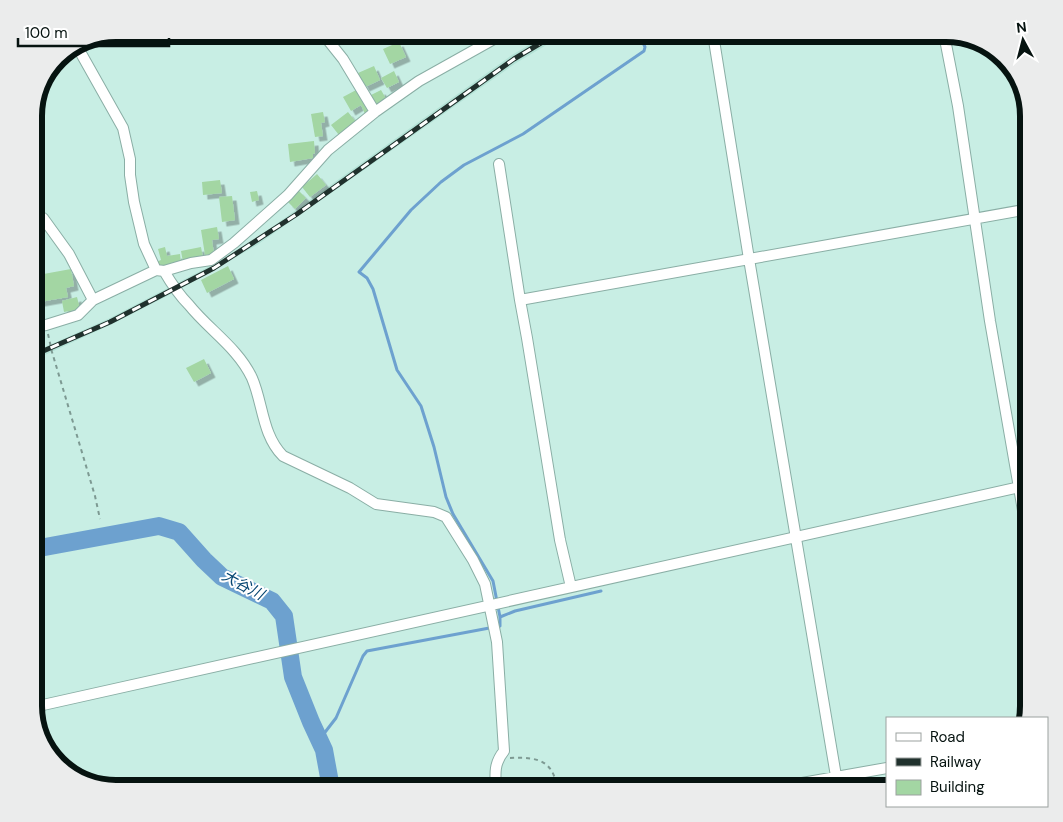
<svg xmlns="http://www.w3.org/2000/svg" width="1063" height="822" font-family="'DM Sans','Noto Sans JP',sans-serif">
  <defs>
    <filter id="shadow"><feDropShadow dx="4.5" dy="4.5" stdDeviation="0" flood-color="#0004"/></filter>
  </defs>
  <rect width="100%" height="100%" fill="#c8eee4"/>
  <path fill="#b3e2d6" d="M548,34H565L516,63L257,245L177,291L112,324L34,360V352L108,319L212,265L254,240L512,55Z"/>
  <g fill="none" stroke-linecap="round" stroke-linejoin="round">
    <path stroke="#6da1cf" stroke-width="3" d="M500,617L493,581L453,514L446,497L434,447L421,406L397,370L373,289L367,278L359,272L411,210L441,182L464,165L523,134L644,51L645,47L639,34
      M319,740L336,718L363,656L367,651L500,626V617L515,611L601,591"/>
    <path stroke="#6da1cf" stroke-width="18" d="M34,549L159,526L179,532L204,560L222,577L272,601L284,616L293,677L311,722L324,750L331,788"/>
  </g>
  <path fill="#a3d6a3" filter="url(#shadow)" d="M399,42L406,57L390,64L383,49Z
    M374,66L380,80L365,87L358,73Z
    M394,71L399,82L387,88L381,78Z
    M358,89L371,110L365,114L361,105L351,111L343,97Z
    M381,90L388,102L377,107L371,95Z
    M323,112L325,122L321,123L323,136L315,137L311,114Z
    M348,112L356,122L339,135L331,125Z
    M314,141L315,153L313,154V158L290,162L288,144Z
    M317,174L326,185L310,197L302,187Z
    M220,180L222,193L203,195L202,182Z
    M298,190L306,198L295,209L288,202Z
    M257,191L259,200L252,202L250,192Z
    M232,196L235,220L222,222L219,197Z
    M217,227L219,239L212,240L214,254L205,255L201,230Z
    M165,247L167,256L180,254L181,263L158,267L156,262L161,260L158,249Z
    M201,247L203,258L183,262L181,251Z
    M228,266L234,279L207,293L201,280Z
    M71,269L74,286L66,288L68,297L40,302L37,286H40L38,275Z
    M77,297L80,309L64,312L62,301Z
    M204,359L211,373L194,382L186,368Z"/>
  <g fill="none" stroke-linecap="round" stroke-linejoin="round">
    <defs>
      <path id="minor" d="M323,34L343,59L375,112
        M713,34L749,259L838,788
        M944,34L958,106L990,321L1029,545
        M78,48L123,128L130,159V175L134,202L144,244L156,270
        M499,164L520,300L527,338L560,540L571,587
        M34,220L43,218L69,254L93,300
        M164,271C171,283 179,295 189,305C209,330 238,348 252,378C263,403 262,435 283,456L350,488L376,504L434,512L446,517L473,560L485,584L497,642L504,751C494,763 495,774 496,788
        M520,300L1029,209
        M34,327L46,325L78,315L93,300L156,270L164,271L191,263L211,260L234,243L288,195L328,150L375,112L419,81L503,34
        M34,707L1029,485
        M774,788L887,768"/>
    </defs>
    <use href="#minor" stroke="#8aaea5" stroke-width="12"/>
    <path stroke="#7d9992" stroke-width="2" stroke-dasharray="4 4" stroke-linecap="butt" d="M48,334L52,352L95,496L100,519
      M510,758C536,757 553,759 557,788"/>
    <use href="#minor" stroke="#fff" stroke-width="10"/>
    <defs>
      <path id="rail" d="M34,355L110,322L214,268L297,214L514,59L556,34"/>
    </defs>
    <use href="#rail" stroke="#20312d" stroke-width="5"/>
    <use href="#rail" stroke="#fff" stroke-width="3" stroke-dasharray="9" stroke-linecap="butt"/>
  </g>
  <g text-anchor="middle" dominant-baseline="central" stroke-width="4" stroke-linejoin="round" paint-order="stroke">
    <g font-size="15" font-style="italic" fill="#064571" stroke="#fff">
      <text transform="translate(243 585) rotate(28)">大谷川</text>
    </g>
  </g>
  <path d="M0 0H1063V822H0ZM116 42H946A74 74 0 0 1 1020 116V706A74 74 0 0 1 946 780H116A74 74 0 0 1 42 706V116A74 74 0 0 1 116 42Z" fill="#ebecec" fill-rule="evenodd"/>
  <path fill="none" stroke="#061310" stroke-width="6" d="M116 42H946A74 74 0 0 1 1020 116V706A74 74 0 0 1 946 780H116A74 74 0 0 1 42 706V116A74 74 0 0 1 116 42Z"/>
  <rect x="886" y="717" width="162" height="90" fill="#ffffff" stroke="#9ba19f"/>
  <rect x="896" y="733" width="25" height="8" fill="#ffffff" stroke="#9ba19f"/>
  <text x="930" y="742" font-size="15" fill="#061310">Road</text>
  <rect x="896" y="758" width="25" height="8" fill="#20312d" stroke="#9ba19f"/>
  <text x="930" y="767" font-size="15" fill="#061310">Railway</text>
  <rect x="896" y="780" width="25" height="15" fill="#a3d6a3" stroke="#9ba19f"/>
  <text x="930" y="792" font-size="15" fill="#061310">Building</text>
  <g transform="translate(1023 40) rotate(353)" stroke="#ffffff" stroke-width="4" paint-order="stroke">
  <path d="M0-4L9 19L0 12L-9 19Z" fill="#061310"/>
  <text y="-8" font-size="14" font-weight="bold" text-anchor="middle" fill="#061310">N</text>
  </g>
  <path d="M18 38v8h151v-8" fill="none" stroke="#061310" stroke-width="2.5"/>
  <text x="25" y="38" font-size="15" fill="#061310" stroke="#ffffff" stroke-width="4" paint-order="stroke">100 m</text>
</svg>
